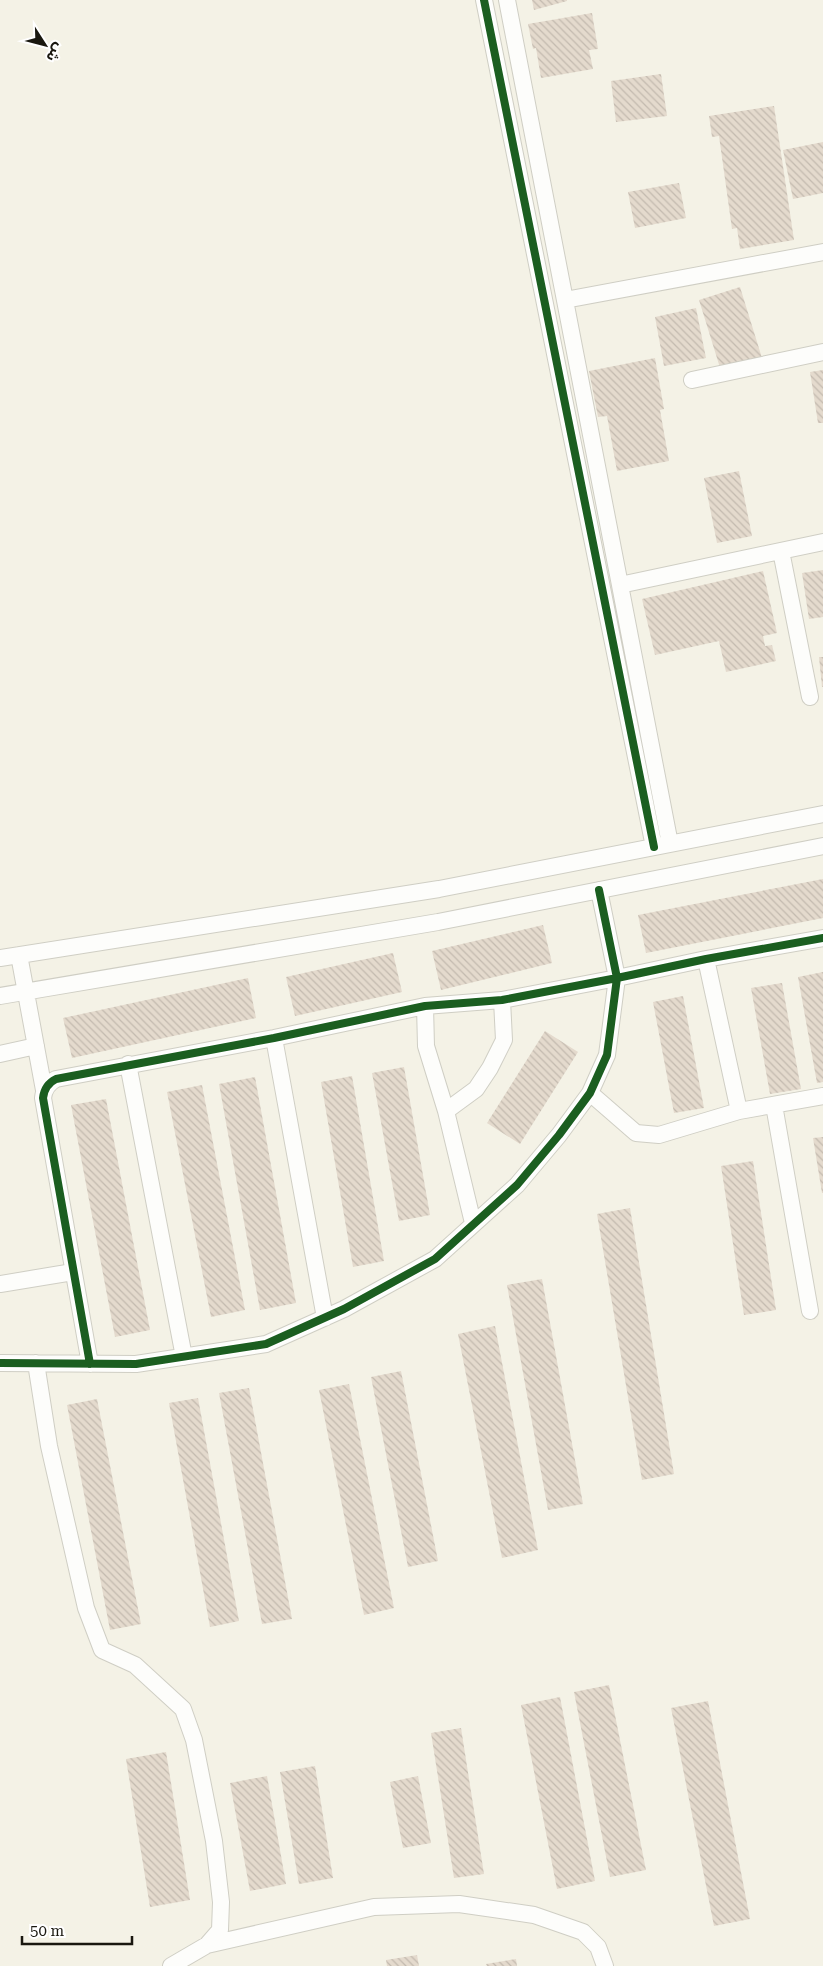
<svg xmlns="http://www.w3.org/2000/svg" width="823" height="1966" font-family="'Roboto Serif','Noto Sans Arabic',serif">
  <defs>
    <pattern id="building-back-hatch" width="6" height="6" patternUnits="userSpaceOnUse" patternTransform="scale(1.25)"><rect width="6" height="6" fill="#e4dacd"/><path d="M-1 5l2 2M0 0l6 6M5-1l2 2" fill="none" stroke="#c3baaf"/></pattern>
  </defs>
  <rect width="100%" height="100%" fill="#f4f2e6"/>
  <path fill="url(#building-back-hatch)" d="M532,0H567V1L534,10Z
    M592,13L598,49L589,50L593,69L541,78L536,48L533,49L528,24Z
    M661,74L667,116L616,122L611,81Z
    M774,106L794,240L740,249L737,228L732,229L719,136L712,137L709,116Z
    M823,142V193L793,199L783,150Z
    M679,183L686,218L635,228L628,192Z
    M740,287L762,358L721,371L699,300Z
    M696,308L706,358L664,366L655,317Z
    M655,358L664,409L660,410L669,461L617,471L607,416L598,417L589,371Z
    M823,370V423H818L810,372Z
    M739,471L752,536L717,543L704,478Z
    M823,570V617L809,619L802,573Z
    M763,571L777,633L763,636L765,646L772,645L776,661L726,672L719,641L655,655L642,599Z
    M819,657H823V687H822Z
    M823,879V918L646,953L638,915Z
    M543,925L552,963L441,990L432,951Z
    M393,953L402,992L295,1016L286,977Z
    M823,972V1082L817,1083L798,977Z
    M248,978L256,1018L72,1058L63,1018Z
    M782,983L801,1089L770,1094L751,988Z
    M683,996L704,1108L674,1113L653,1002Z
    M545,1031L578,1052L520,1144L487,1123Z
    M404,1067L430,1215L399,1221L372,1073Z
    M352,1076L384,1261L353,1267L321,1082Z
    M255,1077L296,1303L260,1310L219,1084Z
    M202,1085L245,1310L211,1317L167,1092Z
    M106,1099L150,1330L115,1337L71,1105Z
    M823,1137V1193H822L813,1138Z
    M753,1161L776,1310L744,1315L721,1166Z
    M630,1208L674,1474L642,1480L597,1214Z
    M542,1279L583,1504L548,1510L507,1285Z
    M495,1326L538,1550L502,1558L458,1334Z
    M401,1371L438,1561L408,1567L371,1377Z
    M349,1384L394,1608L364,1615L319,1390Z
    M249,1388L292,1619L262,1624L219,1393Z
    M198,1398L239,1621L210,1627L169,1403Z
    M97,1399L141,1624L110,1630L67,1405Z
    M609,1685L646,1870L610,1877L574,1692Z
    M560,1697L595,1881L557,1889L521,1705Z
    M708,1701L750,1919L714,1926L671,1708Z
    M461,1728L484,1874L454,1878L431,1733Z
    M166,1752L190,1900L150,1907L126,1759Z
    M315,1766L333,1878L299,1884L280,1772Z
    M267,1776L286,1884L250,1891L230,1783Z
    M418,1776L431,1843L403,1848L390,1782Z
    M417,1955L419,1966H387L386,1960Z
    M516,1959L517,1966H487L486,1964Z"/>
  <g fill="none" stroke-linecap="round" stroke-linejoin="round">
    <defs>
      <path id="street" d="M484,0L654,847
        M507,0L670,844
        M565,300L823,252
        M692,380L823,352
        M781,551L810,697
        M620,585L823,542
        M19,955L44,1090
        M0,958L439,889L823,814
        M706,959L739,1111L823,1096
        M0,996L438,922L823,846
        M425,1006L426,1046L446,1111
        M274,1038L325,1318
        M0,1054L36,1046
        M128,1064L184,1357
        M590,1093L636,1133L659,1135L739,1111
        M774,1105L810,1311
        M473,1223L446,1111L476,1089L490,1068L504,1040L502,1000
        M0,1284L73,1272
        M0,1363L136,1364L266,1344L344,1309L435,1259L517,1185L559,1135L590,1093L607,1055L617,978L706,959L823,938
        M36,1363L49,1446L86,1608L102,1650L135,1665L183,1709L194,1740L214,1841L221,1902L220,1930L207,1945L171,1966
        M90,1364L43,1098C44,1089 48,1083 56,1079L274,1038L425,1006L502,1000L617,978L599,890
        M207,1945L374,1907L459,1904L534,1915L583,1932L598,1947L605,1966"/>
    </defs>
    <use href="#street" stroke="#cfcec4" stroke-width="18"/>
    <use href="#street" stroke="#fdfdfb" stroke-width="16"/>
    <defs>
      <path id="cycleway" d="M484,0L654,847
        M0,1363L136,1364L266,1344L344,1309L435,1259L517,1185L559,1135L590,1093L607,1055L617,978L706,959L823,938
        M90,1364L43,1098C44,1089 48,1083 56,1079L274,1038L425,1006L502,1000L617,978L599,890"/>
    </defs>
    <use href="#cycleway" stroke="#fff" stroke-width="11"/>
    <use href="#cycleway" stroke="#1b5e20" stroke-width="8"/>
  </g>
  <g transform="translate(45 45) rotate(126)" stroke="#ffffff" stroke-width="4" paint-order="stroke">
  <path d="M0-4L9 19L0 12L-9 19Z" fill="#19170f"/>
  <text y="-8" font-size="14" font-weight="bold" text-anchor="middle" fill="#19170f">ش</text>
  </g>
  <path d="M22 1936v8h110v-8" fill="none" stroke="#19170f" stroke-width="2.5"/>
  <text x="30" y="1936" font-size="15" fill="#19170f" stroke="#ffffff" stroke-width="4" paint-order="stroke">50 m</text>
</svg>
